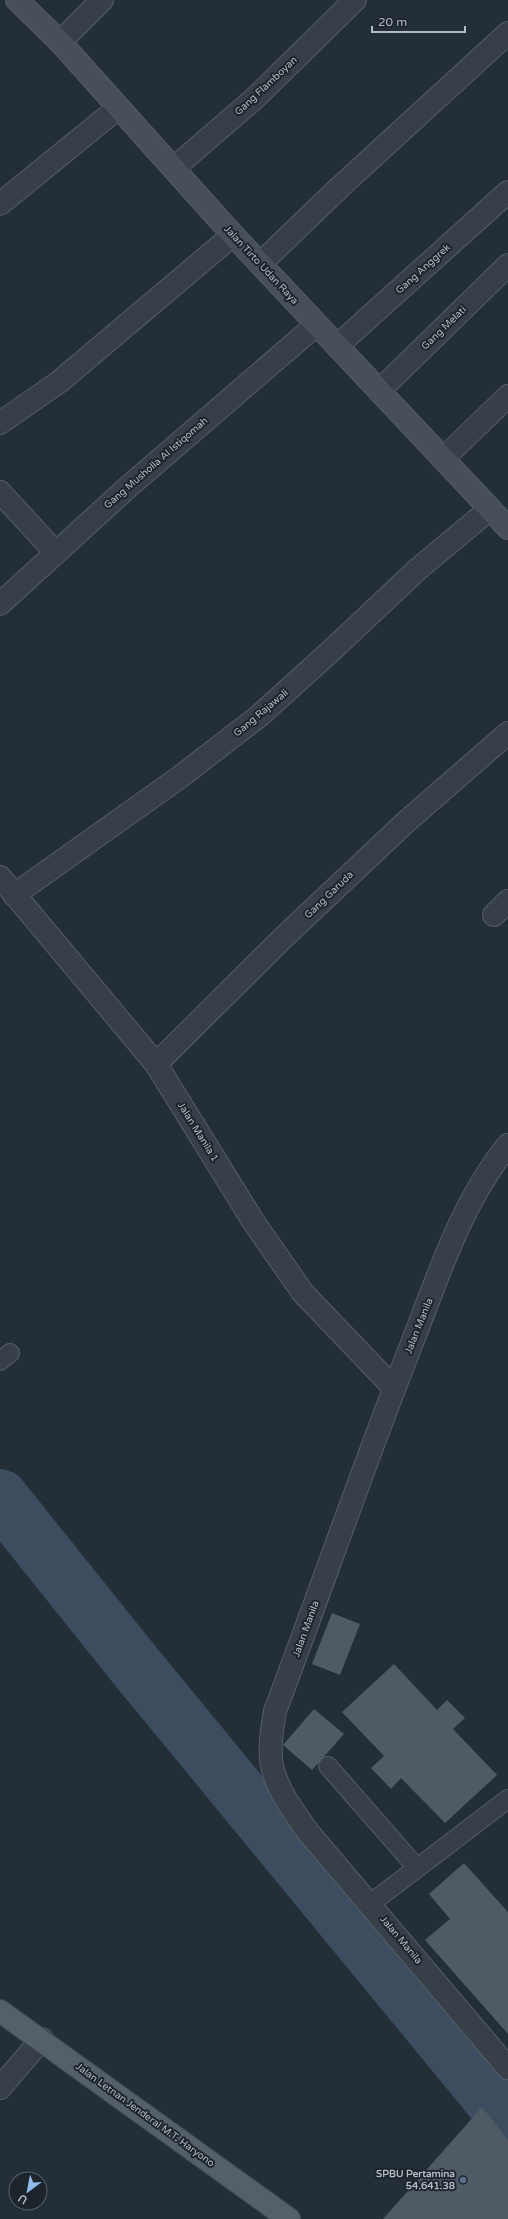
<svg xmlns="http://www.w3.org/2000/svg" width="508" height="2219" font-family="'Varela Round',sans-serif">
  <rect width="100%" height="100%" fill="#242e37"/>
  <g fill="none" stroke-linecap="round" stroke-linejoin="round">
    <path stroke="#3b4d5e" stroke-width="56" d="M0,1497L137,1668L508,2119"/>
  </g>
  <path fill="#4f5a65" d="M332,1613L360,1624L340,1675L312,1664Z
    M394,1664L437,1710L447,1700L465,1718L453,1729L497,1775L445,1823L401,1778L391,1789L371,1768L384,1756L342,1712Z
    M314,1709L344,1734L312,1770L283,1745Z
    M464,1863L508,1912V2034L425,1940L450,1919L429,1894Z
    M482,2107L508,2140V2219H383Z"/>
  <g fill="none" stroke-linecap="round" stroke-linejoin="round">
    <defs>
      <path id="lane" d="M0,1361L10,1353
        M328,1766L417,1868
        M370,1904L508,1799"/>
      <path id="street" d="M60,42L102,0
        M174,168L254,99L355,0
        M0,204L118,108
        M260,264L340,187L508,33
        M337,346L508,192
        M379,391L508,265
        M0,423L59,382L233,235
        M443,459L508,396
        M0,492L55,552
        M0,604L127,488L316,325
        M0,877L156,1064L253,1221L303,1293L394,1388
        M14,895L180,777L259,716L332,650L418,569L490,509
        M494,915L508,901
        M156,1064L285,936L407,821L508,733
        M508,1145C462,1202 440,1271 414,1338C365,1461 322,1587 275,1711C272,1730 268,1751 273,1770C279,1793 295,1813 308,1832L508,2068
        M0,2088L42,2039"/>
      <path id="secondary" d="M17,0L60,42L233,235L508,528"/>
      <path id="primary" d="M0,2011L289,2219"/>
    </defs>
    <use href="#lane" stroke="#555e65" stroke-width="20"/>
    <use href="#street" stroke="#555e65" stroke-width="24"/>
    <use href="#secondary" stroke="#555e65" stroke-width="24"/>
    <use href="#primary" stroke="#404951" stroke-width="24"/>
    <use href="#lane" stroke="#374048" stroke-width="18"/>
    <use href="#street" stroke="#374048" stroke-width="22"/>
    <use href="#secondary" stroke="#464f5a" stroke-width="22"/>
    <use href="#primary" stroke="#555f68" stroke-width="22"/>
  </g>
  <circle fill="#5c6f8a" stroke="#1c252c" stroke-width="1.5" cx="463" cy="2180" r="4"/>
  <g text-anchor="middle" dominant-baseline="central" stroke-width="4" stroke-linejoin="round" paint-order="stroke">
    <g font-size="10" fill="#b2bbc4" stroke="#1c252c">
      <text transform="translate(266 86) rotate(-43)">Gang Flamboyan</text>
      <text transform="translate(261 265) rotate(47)">Jalan Tirto Udan Raya</text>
      <text transform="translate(423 269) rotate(-42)">Gang Anggrek</text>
      <text transform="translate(444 328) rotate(-44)">Gang Melati</text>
      <text transform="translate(156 463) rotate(-41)">Gang Musholla Al Istiqomah</text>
      <text transform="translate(261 713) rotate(-40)">Gang Rajawali</text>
      <text transform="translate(329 895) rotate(-44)">Gang Garuda</text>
      <text transform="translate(198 1132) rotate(58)">Jalan Manila 1</text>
      <text transform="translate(419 1326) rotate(-68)">Jalan Manila</text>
      <text transform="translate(306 1629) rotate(-70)">Jalan Manila</text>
      <text transform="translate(401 1940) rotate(50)">Jalan Manila</text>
      <text transform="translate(145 2115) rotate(36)">Jalan Letnan Jenderal M.T. Haryono</text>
    </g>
    <g font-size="10" font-weight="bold" fill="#b2bbc4" stroke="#1c252c" text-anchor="end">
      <text x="455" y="2174">SPBU Pertamina<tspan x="455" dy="12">54.641.38</tspan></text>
    </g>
  </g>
  <g transform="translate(28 2191) rotate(212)"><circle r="19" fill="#1c252c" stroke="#586169"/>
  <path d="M0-3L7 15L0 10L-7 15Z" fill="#8fbcec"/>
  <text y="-6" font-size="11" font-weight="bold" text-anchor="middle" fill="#b2bbc4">U</text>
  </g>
  <path d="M372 26v6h93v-6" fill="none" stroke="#b2bbc4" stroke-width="2"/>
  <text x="378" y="26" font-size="12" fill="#b2bbc4" stroke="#1c252c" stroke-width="3" paint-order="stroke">20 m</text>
</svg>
